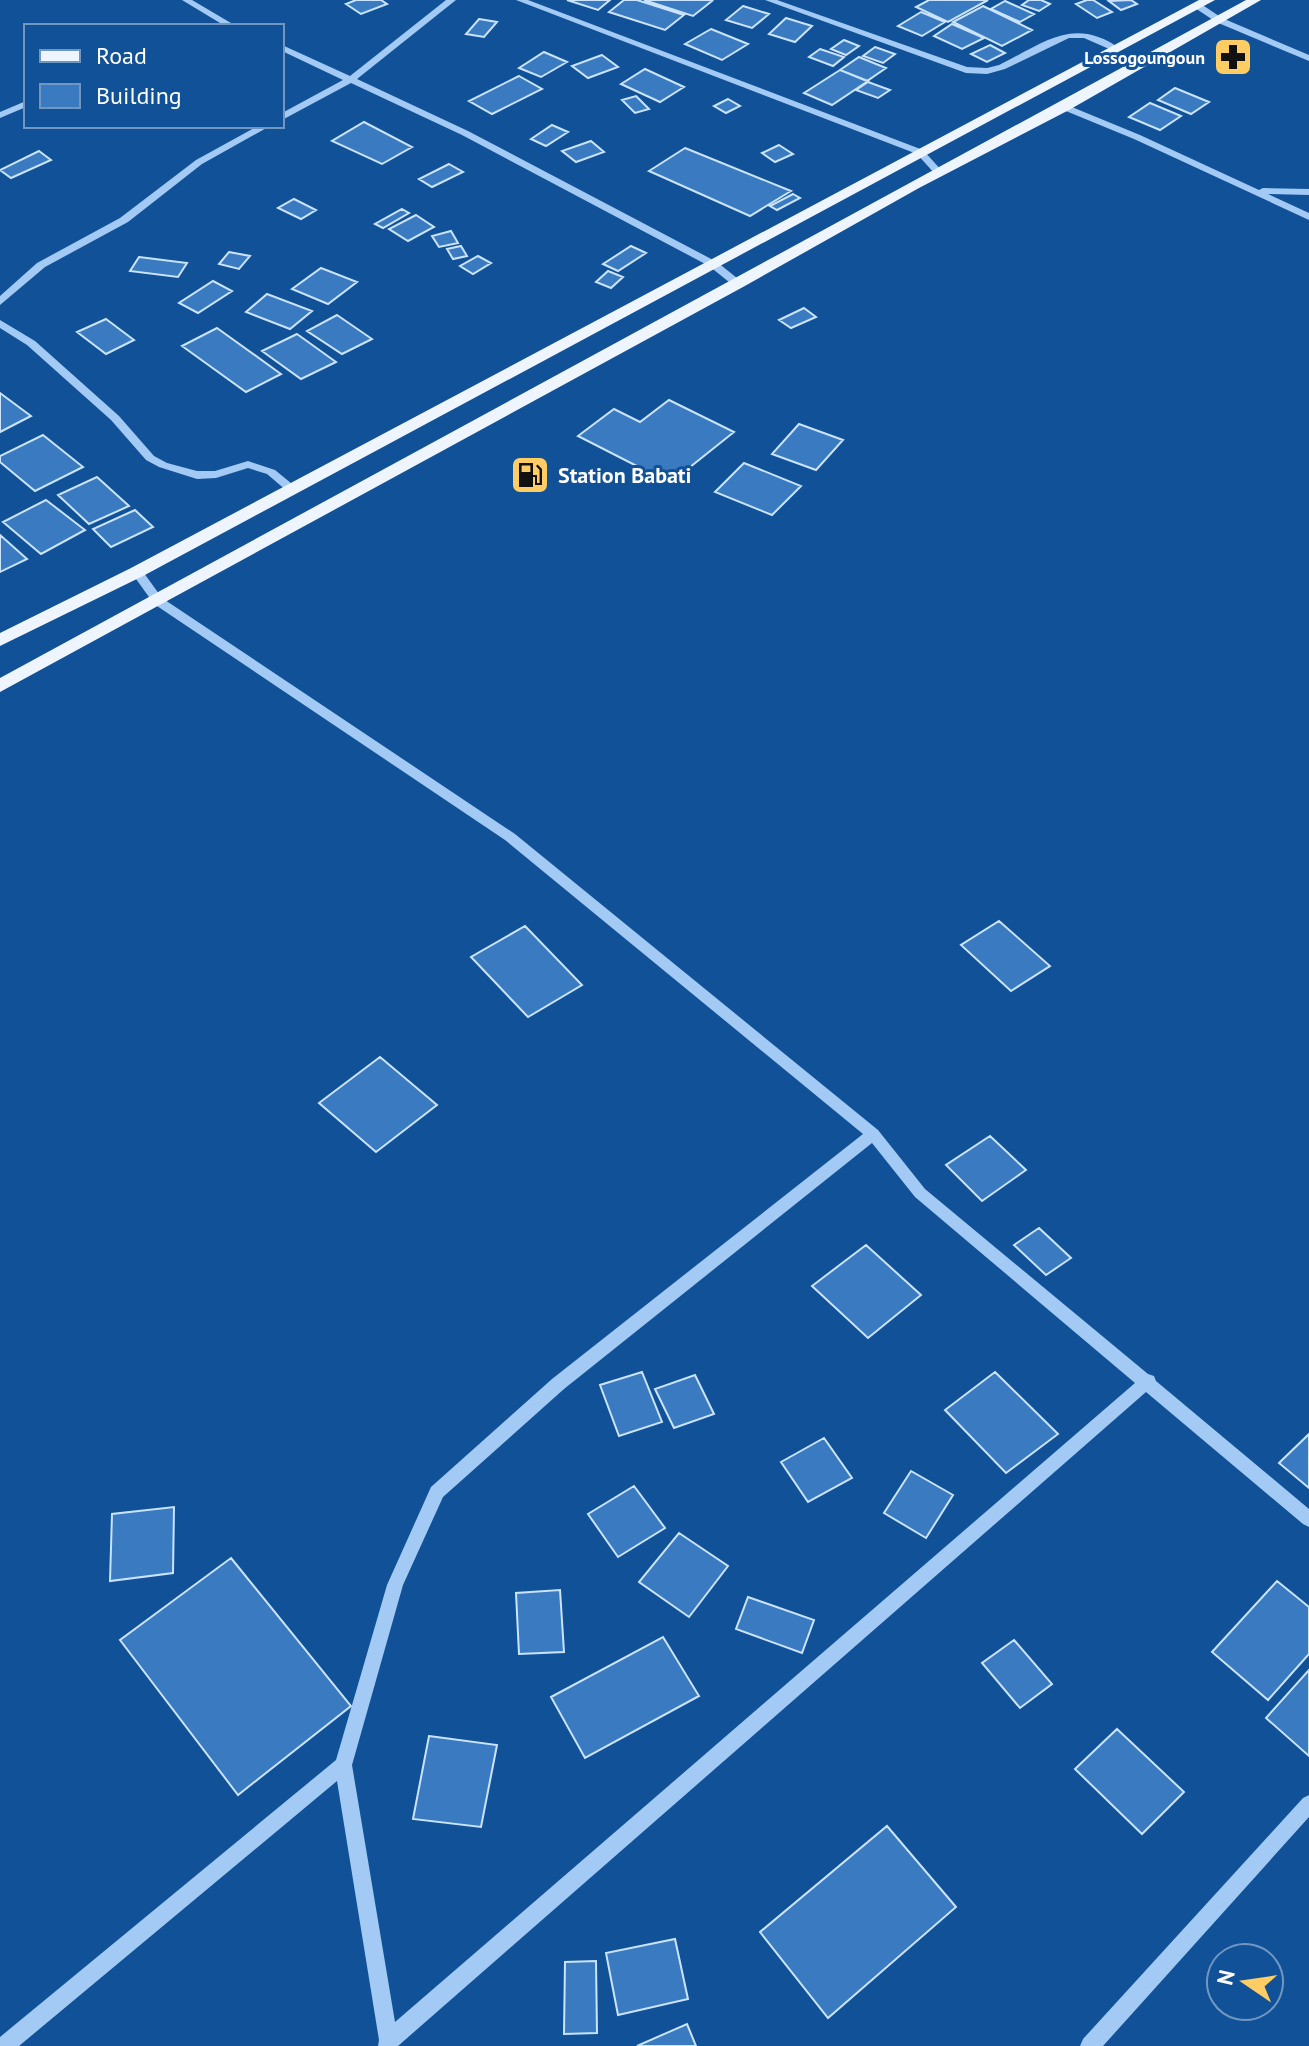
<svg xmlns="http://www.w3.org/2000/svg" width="1309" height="2046" font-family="'PT Sans',sans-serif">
  <rect width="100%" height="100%" fill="#115197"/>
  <path fill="#3a7ac0" stroke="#cae3fe" stroke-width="2" d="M356,0H381L387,4L361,14L346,4Z
    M567,0H610L598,10Z
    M624,0H637L684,15L665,30L609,12Z
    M644,0H708L712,1L693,16Z
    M929,0H988L948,22L916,7Z
    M1029,0H1041L1050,4L1039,11L1022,5Z
    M1087,0H1093L1112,12L1097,18L1076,4Z
    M1131,0L1137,4L1121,10L1109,1Z
    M1005,1L1034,14L1020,22L991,9Z
    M743,6L769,14L752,28L726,20Z
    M983,6L1032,30L1002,46L953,22Z
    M921,12L945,22L922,36L898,26Z
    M786,18L812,26L795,42L769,34Z
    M479,19L497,22L484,37L466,34Z
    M952,24L984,38L962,49L934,36Z
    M711,29L748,44L722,60L685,44Z
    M844,40L859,46L846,55L831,49Z
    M990,45L1005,53L987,62L971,54Z
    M875,47L895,54L883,63L863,56Z
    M820,49L844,57L833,66L809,57Z
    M544,52L567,62L541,77L519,68Z
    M602,55L618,67L588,78L572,66Z
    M859,57L886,68L867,81L840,70Z
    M645,69L684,87L660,102L621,84Z
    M840,70L868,81L832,105L804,93Z
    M519,76L542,89L492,114L469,101Z
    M868,82L890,90L878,98L856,90Z
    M1175,88L1209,102L1191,114L1158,100Z
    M636,96L649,109L635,113L622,100Z
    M728,99L740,106L726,113L714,106Z
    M1150,103L1181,116L1160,130L1129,117Z
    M364,122L412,147L382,164L332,141Z
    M552,125L568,132L546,146L531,139Z
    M591,141L604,152L576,162L562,151Z
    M779,145L793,154L775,162L762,153Z
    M685,148L791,191L750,216L649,171Z
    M39,151L51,160L11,178L0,170Z
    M449,164L463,172L432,187L419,179Z
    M793,194L800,198L777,210L770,206Z
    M294,199L316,210L301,219L278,208Z
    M402,209L409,213L383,228L375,224Z
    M416,215L434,227L408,241L389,229Z
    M451,231L458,243L439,247L432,236Z
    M461,246L467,256L453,259L447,249Z
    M631,246L646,253L618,271L603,264Z
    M229,252L250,256L239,269L219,264Z
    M478,256L491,263L473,274L460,266Z
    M139,257L187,263L178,277L130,271Z
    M321,268L357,282L328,304L292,289Z
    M608,271L623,277L611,288L596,282Z
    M213,281L232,291L198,313L179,303Z
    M267,294L312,311L290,329L246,312Z
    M804,308L816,317L791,328L779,320Z
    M337,315L372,339L342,354L307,331Z
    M106,319L134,340L106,354L77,332Z
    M217,328L281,374L246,392L182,346Z
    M297,334L336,362L301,379L262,351Z
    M0,393L31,416L0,432Z
    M669,400L734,432L670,483L578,436L614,409L640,422Z
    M799,424L843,440L816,470L772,454Z
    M43,435L83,467L35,491L0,462V456Z
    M744,463L801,486L772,515L715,492Z
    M97,477L129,506L89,524L58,495Z
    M46,500L85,530L41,554L3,522Z
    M135,510L153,527L111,547L93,529Z
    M0,535L27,559L0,572Z
    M999,921L1050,966L1011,991L961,945Z
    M525,926L582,985L528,1017L471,957Z
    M380,1057L437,1105L376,1152L319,1103Z
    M990,1136L1026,1170L982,1201L946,1165Z
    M1039,1228L1071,1258L1046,1275L1014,1245Z
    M866,1245L921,1295L868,1338L812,1286Z
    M642,1372L662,1422L619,1436L600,1385Z
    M995,1372L1058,1434L1006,1473L945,1410Z
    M695,1375L714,1414L674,1428L655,1389Z
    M1309,1434V1488L1279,1463Z
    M824,1438L852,1478L808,1502L781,1462Z
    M911,1471L953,1495L926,1538L884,1513Z
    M634,1486L665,1528L618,1557L588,1514Z
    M174,1507L173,1573L110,1581L112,1514Z
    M679,1533L728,1566L689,1617L639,1582Z
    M231,1558L351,1706L238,1795L120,1640Z
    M1277,1581L1309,1607V1654L1268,1700L1212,1652Z
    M560,1590L564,1652L519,1654L516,1593Z
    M748,1597L814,1620L802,1653L736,1629Z
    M663,1637L699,1696L585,1758L551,1697Z
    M1014,1640L1052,1684L1020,1708L982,1663Z
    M1309,1670V1756L1266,1718Z
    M1117,1729L1184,1792L1142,1834L1075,1769Z
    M429,1736L497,1745L481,1827L413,1819Z
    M887,1826L956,1907L828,2018L760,1932Z
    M675,1939L688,1999L618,2015L606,1953Z
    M596,1961L597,2033L564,2034L565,1962Z
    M687,2024L696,2046H637Z"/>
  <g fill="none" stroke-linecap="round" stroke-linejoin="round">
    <path fill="#a2caf4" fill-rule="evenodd" d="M182,0H192L236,26H225Z
      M446,0H456L357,79L468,131L717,262L742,282V286H734L709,266L462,135L351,83L282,120V113L343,80L282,51V45L350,76Z
      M516,0H528L923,150L943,172L935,174L917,154Z
      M765,0H777L967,67L987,68L999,65C1044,43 1073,15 1121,49L1116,52L1084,38H1069L1005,69L987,74L966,73Z
      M1195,4H1201L1222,18L1309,55V61L1216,22L1195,8Z
      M26,101V107L0,118V112Z
      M1061,105H1067L1140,135L1259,190L1263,188L1309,189V195L1268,194L1309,213V220L1134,139L1061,109Z
      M258,126H270L202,164L128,222L45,267L0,305V296L37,263L120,218L196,160Z
      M0,320L35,341L119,416L154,456L167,463L197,471H215L248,461L275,470L297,488L291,492L287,491L267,474L248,468L216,478L197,479L159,467L146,460L111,420L27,345L0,328Z
      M137,568L141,569L162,598L515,834L878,1130L925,1189L1148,1374L1154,1376L1156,1381L1309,1509V1527L1303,1524L1146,1392L398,2046H378L379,2040L337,1781L19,2046H0V2037L336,1760L387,1585L431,1487L552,1379L863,1134L505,840L154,604L131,572ZM872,1143L915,1197L1135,1383L395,2022L352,1765L403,1585L443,1497L564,1389Z
      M1309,1795V1817L1103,2046H1080L1083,2039L1303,1798Z"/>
    <path fill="#eef5ff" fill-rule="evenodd" d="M1199,0H1215L143,576L0,646V633L131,568Z
      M1246,0H1261L1069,110L919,188L743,287L0,692V678Z"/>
  </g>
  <defs>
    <symbol id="pharmacy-square" viewBox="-11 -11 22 22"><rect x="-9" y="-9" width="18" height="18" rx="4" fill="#ffcd64" stroke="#115197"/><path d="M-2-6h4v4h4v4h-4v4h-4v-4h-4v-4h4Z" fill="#111"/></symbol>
    <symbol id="fuel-square" viewBox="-11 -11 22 22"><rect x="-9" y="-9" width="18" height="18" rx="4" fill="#ffcd64" stroke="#115197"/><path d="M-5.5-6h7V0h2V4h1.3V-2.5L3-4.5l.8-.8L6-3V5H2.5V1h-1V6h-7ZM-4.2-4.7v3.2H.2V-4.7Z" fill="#111"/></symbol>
  </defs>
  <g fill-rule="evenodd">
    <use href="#pharmacy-square" x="1211" y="35" width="44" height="44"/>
    <use href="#fuel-square" x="508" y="453" width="44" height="44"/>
  </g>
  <g text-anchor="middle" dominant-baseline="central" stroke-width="6" stroke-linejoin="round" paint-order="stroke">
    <g font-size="18" font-weight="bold" fill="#fff" stroke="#115197" text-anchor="end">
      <text x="1205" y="57">Lossogoungoun</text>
    </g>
    <g font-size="22" font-weight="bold" fill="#fff" stroke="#115197" text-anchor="start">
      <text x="558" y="475">Station Babati</text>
    </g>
  </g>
  <rect x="24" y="24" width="260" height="104" fill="#115197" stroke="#7097c1" stroke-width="2"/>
  <rect x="40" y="50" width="40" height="12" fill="#eef5ff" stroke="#7097c1" stroke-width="2"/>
  <text x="96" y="64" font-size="24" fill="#ffffff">Road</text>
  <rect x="40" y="84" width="40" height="24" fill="#3a7ac0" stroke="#7097c1" stroke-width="2"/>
  <text x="96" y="104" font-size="24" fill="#ffffff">Building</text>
  <g transform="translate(1245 1982) rotate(283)"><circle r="38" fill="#115197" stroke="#7097c1" stroke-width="2"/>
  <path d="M0-6L14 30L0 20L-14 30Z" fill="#ffcd64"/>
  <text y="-12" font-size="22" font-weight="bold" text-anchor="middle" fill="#ffffff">N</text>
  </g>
</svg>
